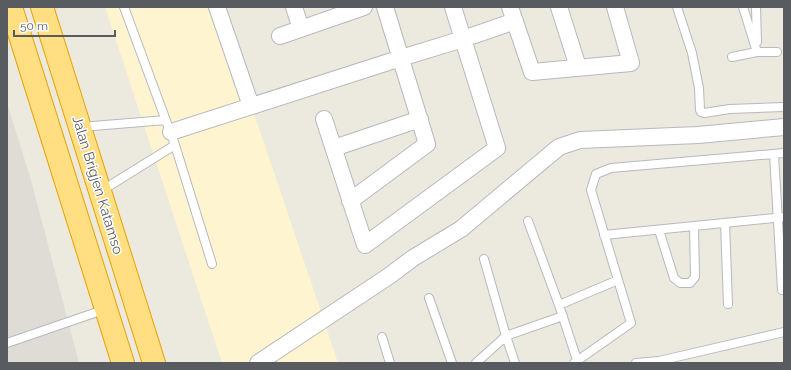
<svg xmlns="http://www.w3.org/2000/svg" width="791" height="370" font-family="Raleway,sans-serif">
  <rect width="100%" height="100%" fill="#ece9de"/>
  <path fill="#fff4d0" d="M105,7H218L309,276L338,363H222Z"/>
  <path fill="#dfdcd6" d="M7,103L31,180L79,363H7Z"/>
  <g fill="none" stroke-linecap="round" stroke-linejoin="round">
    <defs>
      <path id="lane" d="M124,7L175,145L212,264
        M677,7L692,53L699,88L700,110L701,112L704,113L730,109L784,107
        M743,7L757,52
        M756,7L757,42
        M732,57L757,52H777
        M81,127L166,120
        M774,154L782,290
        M101,191L175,145
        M528,221L559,305L577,360
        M725,223L728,304
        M659,230L674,278L680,283H690L695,277L694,226
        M604,235L784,217
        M484,259L506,336L515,363
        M429,298L452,363
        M559,305L618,280
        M382,337L390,363
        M7,343L106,309
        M476,363L506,336L563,316
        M574,363L631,323L591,190L596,174L611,168L784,153
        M636,363L659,361L784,332"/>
      <path id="street" d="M217,7L251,106
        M294,7L301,29
        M510,7L532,72L631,63L615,7
        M559,7L578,67
        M280,36L364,7
        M324,119L365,245L497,148L453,7
        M171,132L401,58L463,39L515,21
        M334,148L420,119
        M350,201L427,144L385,7
        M258,363L389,276L413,258L461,229L559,147L580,140L698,135L784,127"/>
      <path id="highway" d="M11,7L123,363
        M42,7L154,363"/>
    </defs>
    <use href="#lane" stroke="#b7b9be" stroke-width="10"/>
    <use href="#street" stroke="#b7b9be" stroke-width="18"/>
    <use href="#highway" stroke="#eaa000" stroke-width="24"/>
    <use href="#lane" stroke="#fff" stroke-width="8"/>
    <use href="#street" stroke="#fff" stroke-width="16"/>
    <use href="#highway" stroke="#ffdf82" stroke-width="22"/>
  </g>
  <g text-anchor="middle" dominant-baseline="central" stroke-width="3" stroke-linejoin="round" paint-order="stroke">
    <g font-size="14" fill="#585b60" stroke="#fff">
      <text transform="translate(98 185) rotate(73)">Jalan Brigjen Katamso</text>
    </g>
  </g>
  <rect width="791" height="370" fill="none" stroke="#585b60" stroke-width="16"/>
  <path d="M14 30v6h101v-6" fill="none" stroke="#585b60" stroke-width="2"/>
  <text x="20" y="30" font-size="12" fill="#585b60" stroke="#ffffff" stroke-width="3" paint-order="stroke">50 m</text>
</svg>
